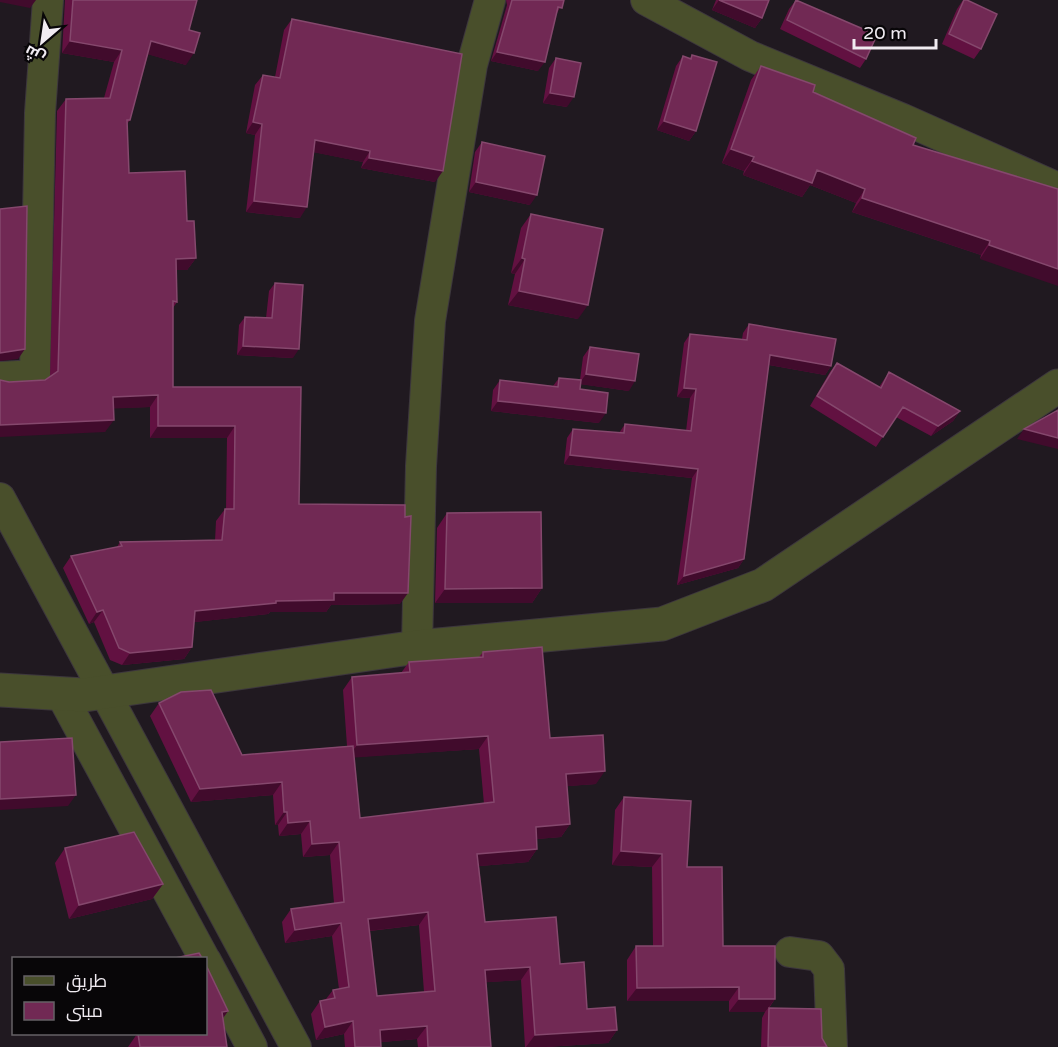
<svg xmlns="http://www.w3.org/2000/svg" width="1058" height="1047" font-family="'Varela Round',Cairo,sans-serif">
  <rect width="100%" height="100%" fill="#201920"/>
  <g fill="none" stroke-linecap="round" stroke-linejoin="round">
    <defs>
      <path id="minor" d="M646,0L750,56L903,119L1058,188
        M0,377L35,375L40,113L48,0
        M0,498L296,1047
        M417,647L421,466L430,321L472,65L490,0
        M61,694L204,958
        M790,952L819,956L829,969L832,1047
        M206,961L252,1047"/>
      <path id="tertiary" d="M0,690L84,695L417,647L662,624L763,585L1058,386"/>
    </defs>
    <use href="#minor" stroke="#3d373d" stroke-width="32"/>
    <use href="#tertiary" stroke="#3d373d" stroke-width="35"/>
    <use href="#minor" stroke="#494f2b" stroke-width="30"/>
    <use href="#tertiary" stroke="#494f2b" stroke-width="33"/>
  </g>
  <path fill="#621141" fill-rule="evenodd" d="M65,0H197L189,30L186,65L148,54L130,120L127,124L129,173L187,221L196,258L187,270H176L177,302L173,308V387H301L299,504L400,604L331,605L326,612H270L268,614L194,622L192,647L184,659L122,665L110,660L94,622L89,624L63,568L71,556L117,547L120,542L215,541L216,521L225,509H226L227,438H150V407L113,408L105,432L9,382L45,380L50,377L57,111L66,99L104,98L114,62L62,53Z
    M506,0H564L556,15L538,71L491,61L507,5Z
    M716,0H769L762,18L755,28L712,10Z
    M796,0L866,59L860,68L780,29L789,9Z
    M963,0L981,49L974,59L942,44L957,9Z
    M292,19L435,182L361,168L363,162L314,152L300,218L246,212L255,135L246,133L255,85L263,75L275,77L284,30Z
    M692,55L696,131L689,141L657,130L676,66L683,56L690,58Z
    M556,58L567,107L543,103L549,68Z
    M761,66L813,92L913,145L1048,186L980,259L981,255L852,212L856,203L810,185L802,197L743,175L744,171L722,163L751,80Z
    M482,142L530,205L469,192L475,152Z
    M531,214L578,319L508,305L515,274L511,273L521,228Z
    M275,283L293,358L237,355L239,325L245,317L266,318L269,291Z
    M749,324L831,366L825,375L769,365L744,559L738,568L677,585L692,478L564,464L567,438L573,429L619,433L625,424L686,431L690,398L677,397L684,343L690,334L742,339L743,333Z
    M590,347L629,391L581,384L580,389L599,423L491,411L493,390L500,380L553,386L559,378L580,380L583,357Z
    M837,363L879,387L889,372L960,411L953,421L931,436L896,417L876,447L810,406L830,372Z
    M447,513L542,588L532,603H435L437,528Z
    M483,652L550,738L596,784L567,786L570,824L561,837L536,839L537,849L528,862L479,866L485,922L560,964L587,1009L617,1030L608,1043L545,1047H525L521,980L486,982L491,1047H418L417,1039L381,1042V1047H345L344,1034L316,1040L311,1014L320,1001L326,999L333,990L339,989L332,936L285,943L282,922L291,909L334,903L330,855L303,857L301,834L279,836L278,825H275L273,795L191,802L150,716L159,703L242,755L347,746L343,690L352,677L401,673L409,662L479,657ZM479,749L484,804L360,818L354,757ZM419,925L424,992L377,996L370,931Z
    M624,797L687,867L723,946L775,999L769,1008L822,1038L827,1047H761L762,1018L765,1012H729V1001H627V960L636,946H653L652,867L612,865L615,810Z
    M65,848L163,884L152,899L69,919L55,863Z
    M228,1011L223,1018L227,1047H128L137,1034H206Z"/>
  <path fill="#410b2c" d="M0,0H36L30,8L0,2Z
    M719,0L762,18L755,28L712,10Z
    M70,41L122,50L114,62L62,53Z
    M151,41L194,53L186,65L143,53Z
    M497,52L545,62L538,71L491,61Z
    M550,93L574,97L567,107L543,103Z
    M664,121L696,131L689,141L657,130Z
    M253,122L262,124L255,135L246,133Z
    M315,140L370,151L363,162L307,151Z
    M731,149L754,157L744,171L722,163Z
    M369,158L443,171L435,182L361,168Z
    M752,161L817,170L865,189L856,203L810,185L802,197L743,175Z
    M476,182L537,195L530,205L469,192Z
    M862,198L990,241L981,255L852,212Z
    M254,201L307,207L300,218L246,212Z
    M989,245L1058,269V286L980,259Z
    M196,258L187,270H168L176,259Z
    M522,258L525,259L515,274L511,273Z
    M519,291L588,305L578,319L508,305Z
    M243,346L299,349L293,358L237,355Z
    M25,349L18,359L0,361V353Z
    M770,355L831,366L825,375L764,364Z
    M586,374L635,381L629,391L579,384Z
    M684,388L696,389L690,398L677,397Z
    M158,395L150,407L104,409L113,397Z
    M498,401L606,413L599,423L491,411Z
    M960,411L953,421L931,436L938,426Z
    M114,420L105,432L0,437V425Z
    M158,426H235L227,438H150Z
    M1024,429L1058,438V449L1017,439Z
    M570,455L698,469L692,478L564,464Z
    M744,559L738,568L677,585L684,576Z
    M542,588L532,603H435L445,589Z
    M334,593H408L400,604L331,605L326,612H270L268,614L187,623L195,611Z
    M103,610L94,622L89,624L97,612Z
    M192,647L184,659L122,665L130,653Z
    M488,736L479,749L348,758L357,745Z
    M605,771L596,784L557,787L566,774Z
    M282,782L273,795L191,802L200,789Z
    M76,795L68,806L0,810V799Z
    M284,812H287L278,825H275Z
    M310,821L301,834L279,836L288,823Z
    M570,824L561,837L526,840L536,827Z
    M339,842L330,855L303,857L312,844Z
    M537,849L528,862L468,867L477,854Z
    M621,851L662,854L652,867L612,865Z
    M163,884L152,899L69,919L79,905Z
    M428,912L419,925L359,932L368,919Z
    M341,923L332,936L285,943L295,930Z
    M530,967L521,980L476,983L485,970Z
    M739,987L729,1001H627L637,988Z
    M739,999H775L765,1012H729Z
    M228,1011L218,1025L222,1012Z
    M353,1021L344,1034L316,1040L325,1027Z
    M427,1026L417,1039L371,1043L380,1030Z
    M617,1030L608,1043L545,1047H526L535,1035Z"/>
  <path fill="#712954" stroke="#85486d" stroke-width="1.5" fill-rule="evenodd" d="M73,0H197L189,30L200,33L194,53L151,41L130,120H127L129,173L185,171L187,221H194L196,258L176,259L177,302L173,301V387H301L299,504L405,505V517L411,516L408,593H334V600L276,601V603L195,611L192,647L130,653L119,648L103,610L97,612L71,556L122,546L120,542L222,540L225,509H234L235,426H158V395L113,397L114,420L0,425V380L9,382L45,380L58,371L66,99L110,98L122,50L70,41Z
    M512,0H564L562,8L558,7L545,62L497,52Z
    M719,0H769L762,18Z
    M796,0L877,35L866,59L787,20Z
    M964,0H967L997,14L981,49L949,34Z
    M292,19L462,54L443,171L369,158L370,151L315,140L307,207L254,201L262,124L253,122L263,75L280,78Z
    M692,55L717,62L696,131L664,121L683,56L691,59Z
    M556,58L581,63L574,97L550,93Z
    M761,66L815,85L813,92L916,138L913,145L1058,189V269L989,245L990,241L862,198L865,189L817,170L812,183L752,161L754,157L731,149Z
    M482,142L545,156L537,195L476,182Z
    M27,206L25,349L0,353V209Z
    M531,214L603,229L588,305L519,291L525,259L522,258Z
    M275,283L303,285L299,349L243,346L245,317L272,318Z
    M749,324L836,339L831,366L770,355L744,559L684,576L698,469L570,455L573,429L624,433L625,424L691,431L696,389L684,388L690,334L747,340Z
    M590,347L639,354L635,381L586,374Z
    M837,363L881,388L889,372L960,411L938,426L903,407L883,437L817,396Z
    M559,378L581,380L580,389L608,393L606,413L498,401L500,380L558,387Z
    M1058,410V438L1024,429Z
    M541,512L542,588L445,589L447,513Z
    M542,647L550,738L603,735L605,771L566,774L570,824L536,827L537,849L477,854L485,922L556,917L560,964L584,962L587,1009L615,1007L617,1030L535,1035L530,967L485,970L491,1047H428L427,1026L380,1030L381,1047H355L353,1021L325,1027L320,1001L335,998L333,990L349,987L341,923L295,930L291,909L344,902L339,842L312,844L310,821L288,823L287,812H284L282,782L200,789L159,703L181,692L211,690L242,755L353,746L360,818L494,802L488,736L357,745L352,677L410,672L409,662L483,657V652ZM428,912L435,991L377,996L368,919Z
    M72,738L76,795L0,799V742Z
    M624,797L691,801L687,867H722L723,946H775V999H739V987L637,988L636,946H663L662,854L621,851Z
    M134,832L163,884L79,905L65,848Z
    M199,953L202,958H175Z
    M206,965L228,1011L222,1012L227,1047H140L138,1034H206Z
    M769,1008L821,1009L822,1038L827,1047H768Z"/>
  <rect x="12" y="957" width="195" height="78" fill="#080608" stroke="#656266" stroke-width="1.5"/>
  <rect x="24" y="976" width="30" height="9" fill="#494f2b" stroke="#656266" stroke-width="1.5"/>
  <text x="66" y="987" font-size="18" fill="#f1ecf2">طريق</text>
  <rect x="24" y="1002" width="30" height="18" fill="#712954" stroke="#656266" stroke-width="1.5"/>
  <text x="66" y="1017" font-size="18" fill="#f1ecf2">مبنى</text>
  <g transform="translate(42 42) rotate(209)" stroke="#080608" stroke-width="4.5" paint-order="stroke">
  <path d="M0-4.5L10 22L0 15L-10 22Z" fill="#f1ecf2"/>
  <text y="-9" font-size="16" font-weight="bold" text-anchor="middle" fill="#f1ecf2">ش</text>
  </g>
  <path d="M854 39v9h82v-9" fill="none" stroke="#f1ecf2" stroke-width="3"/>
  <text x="863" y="39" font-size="18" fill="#f1ecf2" stroke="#080608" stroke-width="4.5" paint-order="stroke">20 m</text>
</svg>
